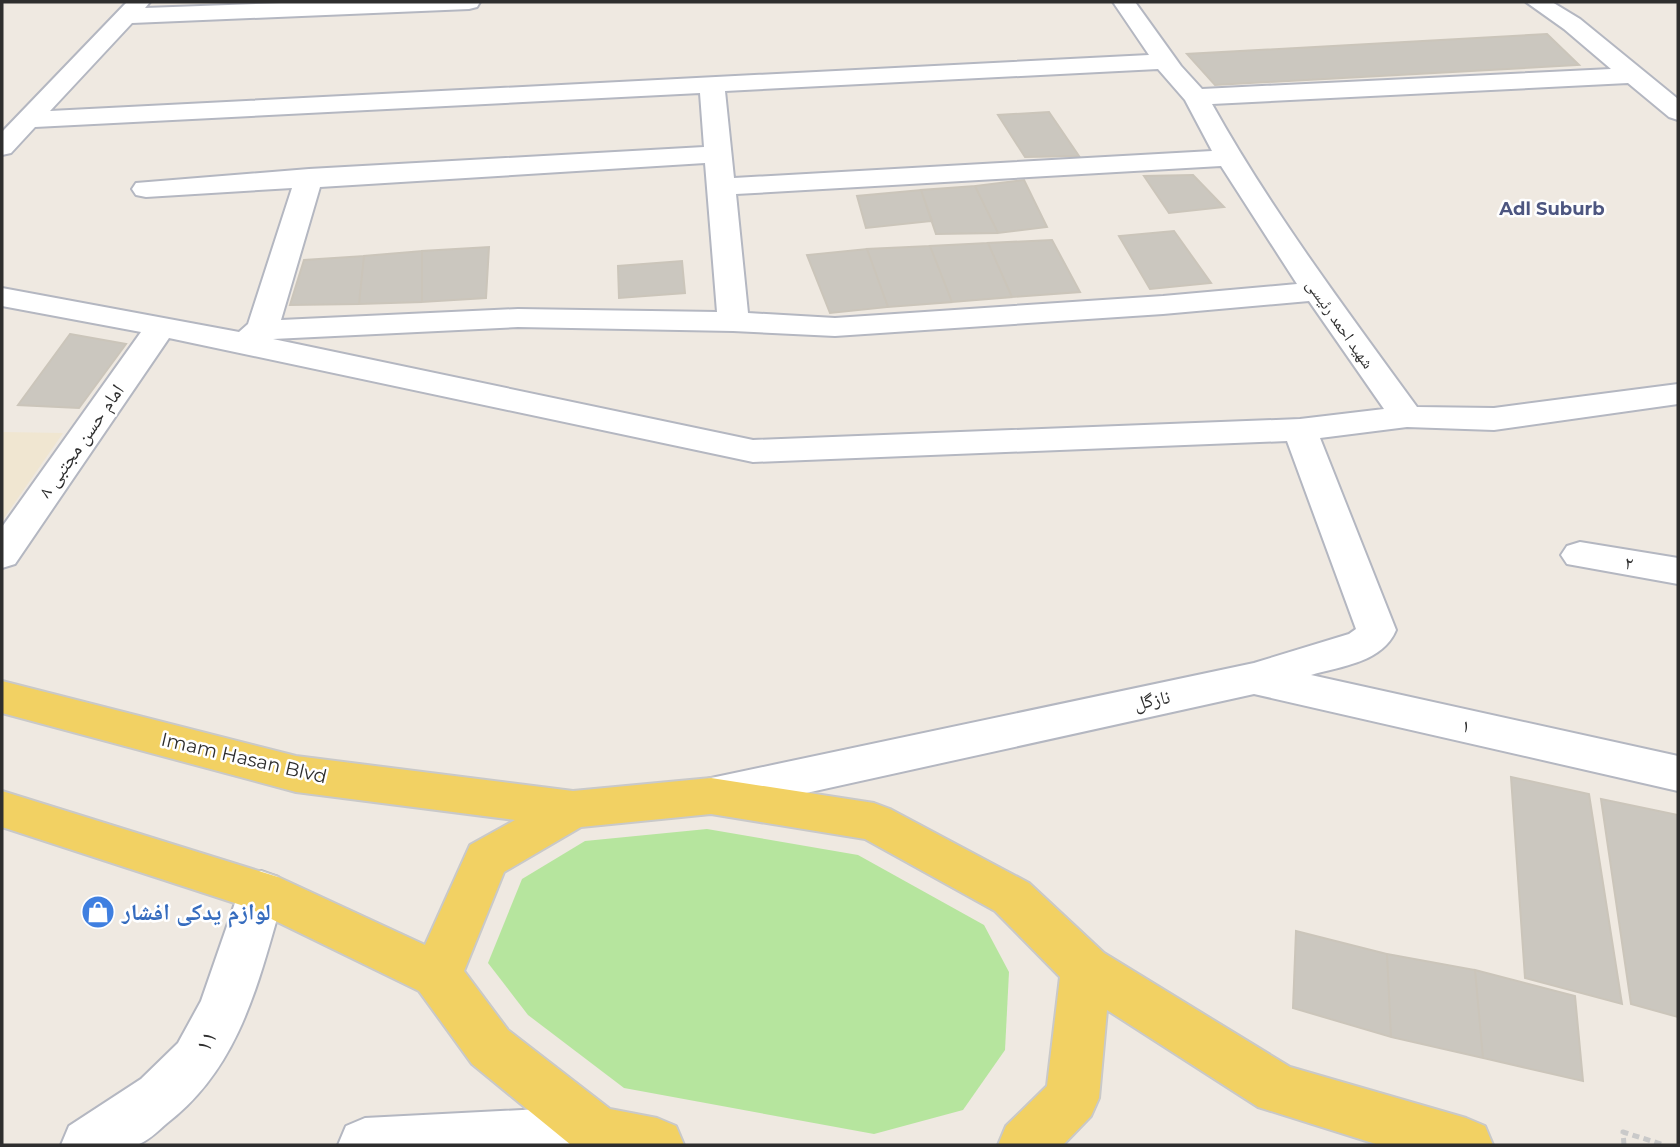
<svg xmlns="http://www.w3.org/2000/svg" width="1680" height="1147" font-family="Montserrat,'Noto Naskh Arabic',sans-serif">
  <rect width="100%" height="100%" fill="#efe9e1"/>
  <path fill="#f0e6d1" d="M2,432L63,433L2,521Z"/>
  <path fill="#b6e59e" d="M707,829L858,855L984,925L1009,972L1005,1050L963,1110L874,1134L624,1088L528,1015L488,963L522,879L585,841Z"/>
  <path fill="#cbc7bf" stroke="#cbc5ba" stroke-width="2" d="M1547,34L1579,65L1215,85L1187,54Z
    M1049,112L1079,156L1025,157L998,115Z
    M1193,175L1224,207L1169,213L1144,176Z
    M1024,180L1047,227L998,233L975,186Z
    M975,186L998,233L936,234L921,190Z
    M921,190L932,221L866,228L857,196Z
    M1174,231L1211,283L1150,289L1119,236Z
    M1052,240L1080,292L1012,297L988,243Z
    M988,243L1012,297L952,302L930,246Z
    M930,246L952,302L888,307L867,249Z
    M489,247L486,298L422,302V251Z
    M867,249L888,307L830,313L807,255Z
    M422,251V302L359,304L364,256Z
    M364,256L359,304L290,305L304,260Z
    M682,261L685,293L619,298L618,266Z
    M70,334L126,344L79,408L18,405Z
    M1511,777L1589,794L1622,1004L1525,978Z
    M1601,799L1678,815V1017L1631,1004Z
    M1296,931L1387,954L1391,1037L1293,1008Z
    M1387,954L1475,970L1483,1058L1391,1037Z
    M1475,970L1575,996L1583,1081L1483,1058Z"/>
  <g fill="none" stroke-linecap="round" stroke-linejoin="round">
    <defs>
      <path id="minor" d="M127,2H150L145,8L309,2H480L477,7L469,9L132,23L50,111L1149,55L1113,2H1135L1181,66L1202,89L1611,69L1564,29L1526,2H1552L1580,19L1678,99V120L1669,117L1628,83L1212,104C1271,210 1345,308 1417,407L1494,408L1678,384V404L1494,430L1407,427L1320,438L1396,630C1383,662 1342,666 1311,675L1678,756V791L1254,694L711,814L695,809L689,796L695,783L711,778L1254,663L1349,634L1356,629L1287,441L753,462L169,338L15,564L2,568V527L141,332L2,306V288L239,332L248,324L292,188L146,197L136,195L132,189L136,183L309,169L704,147L700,93L35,127L11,153L2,155V132ZM1158,69L1185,100L1212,151L734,178L725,91ZM705,163L717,312L518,309L281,320L320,187ZM1221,166L1297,284L1163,296L835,318L748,313L736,194ZM1309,301L1384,409L1300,419L753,440L273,339L518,327L733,331L835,336L1163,314Z
        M1580,542L1678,558V584L1567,564L1561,555L1567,546Z
        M261,871L278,877L285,891C259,978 242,1066 166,1124C158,1131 146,1143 136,1145C119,1147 80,1145 61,1145L69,1126L141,1079L178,1043L201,1001L244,877Z
        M598,1106L617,1114L625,1133L620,1145H338L346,1126L365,1118Z"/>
      <path id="major" d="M2,681L296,756L573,791L711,778L874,803L890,809L1029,883L1104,953L1290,1067L1466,1118L1485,1126L1493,1145H1379L1258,1107L1107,1010L1099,1098L1091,1116L1063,1145H998L1006,1126L1047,1086L1060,977L995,911L865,839L711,814L581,827L504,872L464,971L508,1030L610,1109L657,1118L676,1126L684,1145H571L472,1064L419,991L247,907L2,827V791L278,877L425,945L470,845L515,820L296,792L2,713Z"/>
    </defs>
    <use href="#minor" stroke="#b4b7c1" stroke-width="4"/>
    <use href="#major" stroke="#c9c9c9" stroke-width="4"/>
    <path stroke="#c9c9c9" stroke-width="5" stroke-dasharray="7 4.5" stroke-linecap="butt" d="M1624,1145L1623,1132L1664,1145"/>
    <use href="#minor" fill="#fff" fill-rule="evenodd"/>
    <use href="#major" fill="#f2d163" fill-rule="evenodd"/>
  </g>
  <defs>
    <symbol id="shop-disc" viewBox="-11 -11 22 22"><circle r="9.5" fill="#3f7fe0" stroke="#fff"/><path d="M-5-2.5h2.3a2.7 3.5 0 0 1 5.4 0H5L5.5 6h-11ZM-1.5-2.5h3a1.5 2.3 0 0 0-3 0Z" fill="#fff"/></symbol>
  </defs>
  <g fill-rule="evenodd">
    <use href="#shop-disc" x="79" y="893" width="38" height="38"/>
  </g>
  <g text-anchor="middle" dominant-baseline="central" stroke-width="5" stroke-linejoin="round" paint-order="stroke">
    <g font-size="16" fill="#2e2e2e" stroke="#fff">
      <text transform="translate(1340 324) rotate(55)">شهید احمد رئیسی</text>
    </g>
    <g font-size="18" font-weight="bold" fill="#4d5680" stroke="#fff">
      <text x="1552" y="209">Adl Suburb</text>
    </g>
    <g font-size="19" fill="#2e2e2e" stroke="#fff">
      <text transform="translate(81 441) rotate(-55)">امام حسن مجتبی ۸</text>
      <text transform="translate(1629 563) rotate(9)">۲</text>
      <text transform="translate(1152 700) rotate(-12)">نازگل</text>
      <text transform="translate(1466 726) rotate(13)">۱</text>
      <text transform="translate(244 758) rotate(13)">Imam Hasan Blvd</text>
    </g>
    <g font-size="23" font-weight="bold" fill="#366cbe" stroke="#fff" text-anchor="start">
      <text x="122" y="912">لوازم یدکی افشار</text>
    </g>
    <g font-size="23" fill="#2e2e2e" stroke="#fff">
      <text transform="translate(206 1041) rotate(-62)">۱۱</text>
    </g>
  </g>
  <rect width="1680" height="1147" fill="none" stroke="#2e2e2e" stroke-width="7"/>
</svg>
